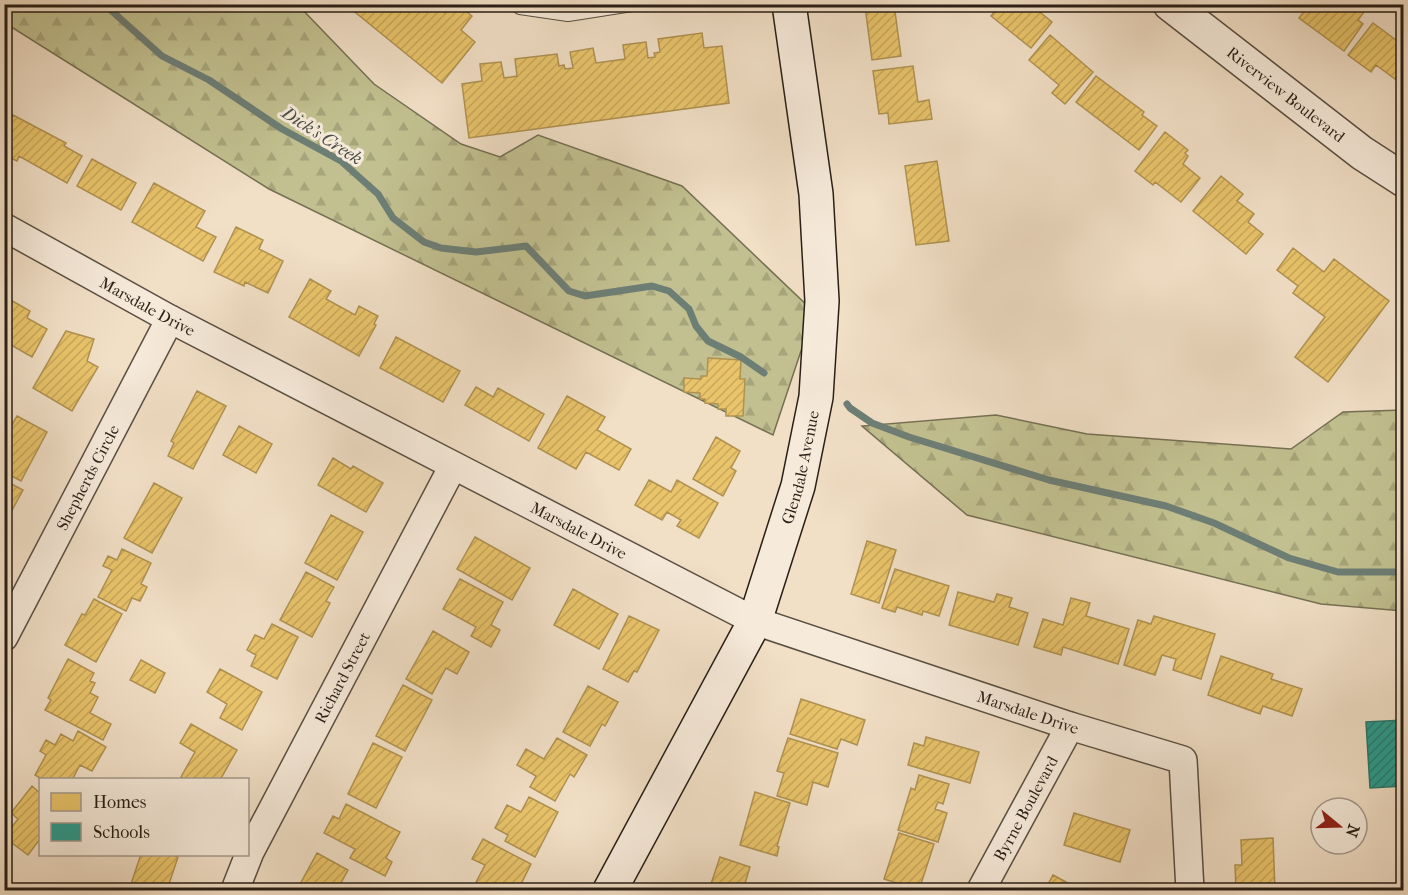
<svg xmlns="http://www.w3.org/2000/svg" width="1408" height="895" font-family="'IM FELL French Canon',serif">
  <defs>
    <pattern id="forest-firs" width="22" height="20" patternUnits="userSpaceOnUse" patternTransform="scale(1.5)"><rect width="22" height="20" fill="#c2c090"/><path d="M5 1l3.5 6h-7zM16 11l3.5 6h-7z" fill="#a7a57b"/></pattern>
    <pattern id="homes-hatch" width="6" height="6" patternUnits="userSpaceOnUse" patternTransform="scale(1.5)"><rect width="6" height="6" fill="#e9c46a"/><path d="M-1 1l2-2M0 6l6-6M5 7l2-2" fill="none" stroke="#c8a85b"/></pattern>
    <pattern id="schools-hatch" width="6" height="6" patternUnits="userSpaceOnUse" patternTransform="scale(1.5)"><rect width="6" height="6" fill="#2a9d8f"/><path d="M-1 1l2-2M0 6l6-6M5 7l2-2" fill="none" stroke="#247f74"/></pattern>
  </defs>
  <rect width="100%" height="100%" fill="#f1dfc6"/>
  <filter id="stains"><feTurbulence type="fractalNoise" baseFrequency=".00333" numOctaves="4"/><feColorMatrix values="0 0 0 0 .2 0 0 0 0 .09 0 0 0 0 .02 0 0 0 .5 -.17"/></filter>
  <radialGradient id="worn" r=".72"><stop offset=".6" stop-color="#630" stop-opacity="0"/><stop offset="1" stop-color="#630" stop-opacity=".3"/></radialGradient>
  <path fill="url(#forest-firs)" stroke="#757053" stroke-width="1.5" d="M4,5H298L374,84L461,144L500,157L538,135L682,186L814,312L773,435L269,189L5,23Z
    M1403,410V611L1321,604L967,515L862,426L996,415L1087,434L1291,449L1343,412Z"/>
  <path fill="url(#homes-hatch)" stroke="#af9251" stroke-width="1.5" d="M345,4H435L445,13L452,4H457L472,16L461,30L475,42L442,83Z
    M874,4H894L901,56L872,60L865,6Z
    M1001,4H1030L1052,22L1031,48L991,16Z
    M1285,4H1299L1294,11Z
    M1310,4H1368L1369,5L1358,20L1363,24L1344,51L1299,18Z
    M1373,23L1404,46V68L1395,79L1376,65L1371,72L1348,55Z
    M702,33L704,48L722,46L729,103L469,138L462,84L482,81L480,64L501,62L504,78L517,76L515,59L557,54L559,66L564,65L565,69L573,68L570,52L593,48L596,63L625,59L623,45L646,42L648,58L655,57L654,53L660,52L658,39Z
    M1050,35L1093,72L1065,104L1052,93L1059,85L1029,60Z
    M913,66L918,102L929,100L932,119L889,124L888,113L879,114L873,71Z
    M1096,76L1144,112L1142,115L1157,126L1139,150L1076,102Z
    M13,115L66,143L64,146L82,156L67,183L19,156L17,161L4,155V131Z
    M1165,132L1188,150L1185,153L1188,156L1183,164L1200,178L1181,202L1155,182L1153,185L1135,171Z
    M92,159L136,183L121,210L77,186Z
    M937,161L949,241L916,245L905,166Z
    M1221,176L1243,194L1237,201L1254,214L1248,222L1263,234L1246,254L1193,211Z
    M154,183L205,211L196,227L216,237L203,261L132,222Z
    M236,227L263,240L259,249L283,261L268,293L245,282L244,286L214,272Z
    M1293,248L1324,272L1334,259L1389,301L1328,382L1295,357L1325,317L1293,293L1298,286L1277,270Z
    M310,279L331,291L326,299L355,315L359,306L378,316L374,324L376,325L359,356L289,317Z
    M9,299L30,311L27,318L47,329L32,357L4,341V307Z
    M66,331L94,339L87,361L98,367L72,411L33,388Z
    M396,337L460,371L443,402L380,368Z
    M708,358L741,360L740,379H745L743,416H726V409H718V404L705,403V399H700V393L684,392V378L701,379V376H707Z
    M476,387L493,397L498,388L544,414L529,441L465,405Z
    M197,391L226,406L193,469L168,456L174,443L171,441Z
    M567,396L605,417L597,430L631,449L619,470L586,452L576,469L538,448Z
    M17,416L47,432L21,481L4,472V439Z
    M239,426L272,444L256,473L223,455Z
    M716,437L740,451L731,468L736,471L723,496L693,479Z
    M333,458L351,469L353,466L383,483L366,512L318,485Z
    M4,480L23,490L4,525Z
    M649,480L671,492L677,480L718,503L699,538L677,526L681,520L667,512L662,520L635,505Z
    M154,483L182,498L152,553L124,538Z
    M331,515L363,532L337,580L305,563Z
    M475,537L530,568L512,600L457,569Z
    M867,541L896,550L879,603L851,594Z
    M122,549L151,563L141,584L147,587L140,601L132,598L126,611L98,597L112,570L103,566L108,556L117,560Z
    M895,569L949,586L939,616L923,611L922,615L897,607L895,612L882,608Z
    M306,572L334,587L326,601L330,603L312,637L280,620Z
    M460,579L503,602L491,625L500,630L491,647L471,636L476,627L443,609Z
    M573,589L618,614L599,649L554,625Z
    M958,592L994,602L997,594L1012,598L1009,607L1028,613L1018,645L949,625Z
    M1071,598L1090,603L1086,616L1129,629L1118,664L1063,647L1061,655L1034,647L1043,619L1063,625Z
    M94,599L122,614L96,662L65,645L82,614L85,615Z
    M629,616L659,630L637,672L634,671L628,682L603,669Z
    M1154,616L1215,634L1201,679L1173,670L1176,659L1162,655L1155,675L1124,665L1138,620L1151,624Z
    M272,624L298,637L277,679L251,666L256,655L247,650L255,635L264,639Z
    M433,631L469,652L457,674L446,668L432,694L406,679Z
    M1221,656L1273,674L1271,679L1302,689L1292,716L1263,706L1260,714L1208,695Z
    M68,659L94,673L90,681L95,683L90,693L98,697L90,713L111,724L103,740L45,710L51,700L48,698Z
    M141,660L165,673L155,693L130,680Z
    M220,669L262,692L242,730L220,718L227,704L207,692Z
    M403,685L432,700L405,751L376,736Z
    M588,686L618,702L605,726L602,724L590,746L563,732Z
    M801,699L865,720L857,745L841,739L837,749L790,734Z
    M191,724L237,750L220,780H186L181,777L195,752L180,743Z
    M78,731L106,747L92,771L80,765L72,780H43L35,775L46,755L40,751L46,740L55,745L61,734L73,741Z
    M926,737L979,752L970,783L908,765L914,743L924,746Z
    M557,738L587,755L574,777L570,774L555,801L530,787L536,776L517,765L526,749L544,759Z
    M788,738L838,753L828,787L813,782L807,805L777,796L784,773L777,771Z
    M373,743L402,757L376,808L348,794Z
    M919,775L949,784L943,804L938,802L935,809L947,813L938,842L898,830L911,788L915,790Z
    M32,786L40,793V839L28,855L4,837L18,819L11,813Z
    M755,792L790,803L777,846L779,847L777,856L740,845Z
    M529,797L558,812L535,857L505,841L508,835L495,828L507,805L521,812Z
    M346,804L400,832L386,858L392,862L385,876L350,858L355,849L324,833L333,816L339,819Z
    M1074,813L1130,830L1120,862L1064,845Z
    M899,833L934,844L921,884L919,883L916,889L884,879Z
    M1273,838L1275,890H1236L1235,865H1242L1241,840Z
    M483,839L531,864L519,888L511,884L507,890H476L477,887L474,886L485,865L472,859Z
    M317,853L348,870L337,890H301L302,888L299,886Z
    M141,854H171L178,857L167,890H129Z
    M720,857L750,867L743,890H709Z
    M1053,875L1079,889L1078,890H1045Z"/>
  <path fill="url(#schools-hatch)" stroke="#29776b" stroke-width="1.5" d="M1404,720V786L1370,788L1366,722Z"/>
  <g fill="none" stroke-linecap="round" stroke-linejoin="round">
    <path stroke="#6d7e75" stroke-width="7" d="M104,4L162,56L209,80L282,129L341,161L378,194L393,218L424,242L441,248L476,252L526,246L569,291L585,296L652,286L669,291L689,309L696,326L708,341L741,357L764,373
      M847,404L850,408L872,423L909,437L1049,480L1166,506L1214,523L1289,558L1338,572H1404"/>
    <defs>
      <path id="service" d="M517,4L520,7L568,14L632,4"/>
      <g id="minor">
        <path id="s1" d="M4,227L170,319L755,621L1070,726L1183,760L1190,890"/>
        <path id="s2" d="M4,637L170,319"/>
        <path id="s3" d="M235,890L250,852L453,466"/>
        <path id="s4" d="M981,890L1070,726"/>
      </g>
      <g id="tertiary">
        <path id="s5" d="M1170,4L1362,153L1404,180"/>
      </g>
      <g id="secondary">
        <path id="s6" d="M610,890L755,621L798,486L816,397L822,301L816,194L789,4"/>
      </g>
    </defs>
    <use href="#service" stroke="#5a4f42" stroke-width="16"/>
    <use href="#minor" stroke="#5a4f42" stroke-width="30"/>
    <use href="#tertiary" stroke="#5a4f42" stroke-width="36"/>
    <use href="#secondary" stroke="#281f16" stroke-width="36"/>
    <use href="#service" stroke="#f6eada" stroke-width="14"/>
    <use href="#minor" stroke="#f6eada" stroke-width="27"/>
    <use href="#tertiary" stroke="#f6eada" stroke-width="33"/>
    <use href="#secondary" stroke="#f6eada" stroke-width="33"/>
  </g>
  <g text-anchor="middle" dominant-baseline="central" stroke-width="6" stroke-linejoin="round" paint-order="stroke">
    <g font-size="16" fill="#281f16" stroke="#f6eada">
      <text stroke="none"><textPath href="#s5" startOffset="147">Riverview Boulevard</textPath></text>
      <text stroke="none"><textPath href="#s1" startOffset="164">Marsdale Drive</textPath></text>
      <text stroke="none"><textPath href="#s6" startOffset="466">Glendale Avenue</textPath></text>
      <text stroke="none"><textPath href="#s2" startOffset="180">Shepherds Circle</textPath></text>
      <text stroke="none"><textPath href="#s1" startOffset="650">Marsdale Drive</textPath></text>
      <text stroke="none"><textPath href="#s3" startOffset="238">Richard Street</textPath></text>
      <text stroke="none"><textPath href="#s1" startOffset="1136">Marsdale Drive</textPath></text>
      <text stroke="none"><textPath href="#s4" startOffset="93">Byrne Boulevard</textPath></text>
    </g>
    <g font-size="18" font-style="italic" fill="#4a4e46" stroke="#f6eada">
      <text transform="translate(322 136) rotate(33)">Dick's Creek</text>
    </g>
  </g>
  <rect width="1408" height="895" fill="none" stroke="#f1dfc6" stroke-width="24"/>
  <rect x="6" y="6" width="1396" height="883" fill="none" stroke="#281f16" stroke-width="3"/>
  <rect x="12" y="12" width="1384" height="871" fill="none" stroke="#281f16" stroke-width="1.5"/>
  <rect x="39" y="778" width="210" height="78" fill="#f6eada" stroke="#a4998c" stroke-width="1.5"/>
  <rect x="51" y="793" width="30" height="18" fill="#e9c46a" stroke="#a4998c" stroke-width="1.5"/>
  <text x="93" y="808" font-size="18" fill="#281f16">Homes</text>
  <rect x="51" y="823" width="30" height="18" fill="#2a9d8f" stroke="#a4998c" stroke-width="1.5"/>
  <text x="93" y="838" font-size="18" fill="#281f16">Schools</text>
  <g transform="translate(1339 826) rotate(109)"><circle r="28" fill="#f6eada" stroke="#a4998c" stroke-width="1.5"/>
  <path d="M0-4.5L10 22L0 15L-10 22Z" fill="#8f2418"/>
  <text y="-9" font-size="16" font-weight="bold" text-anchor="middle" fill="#281f16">N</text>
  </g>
  <rect width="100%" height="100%" filter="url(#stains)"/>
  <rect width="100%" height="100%" fill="url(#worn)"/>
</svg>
